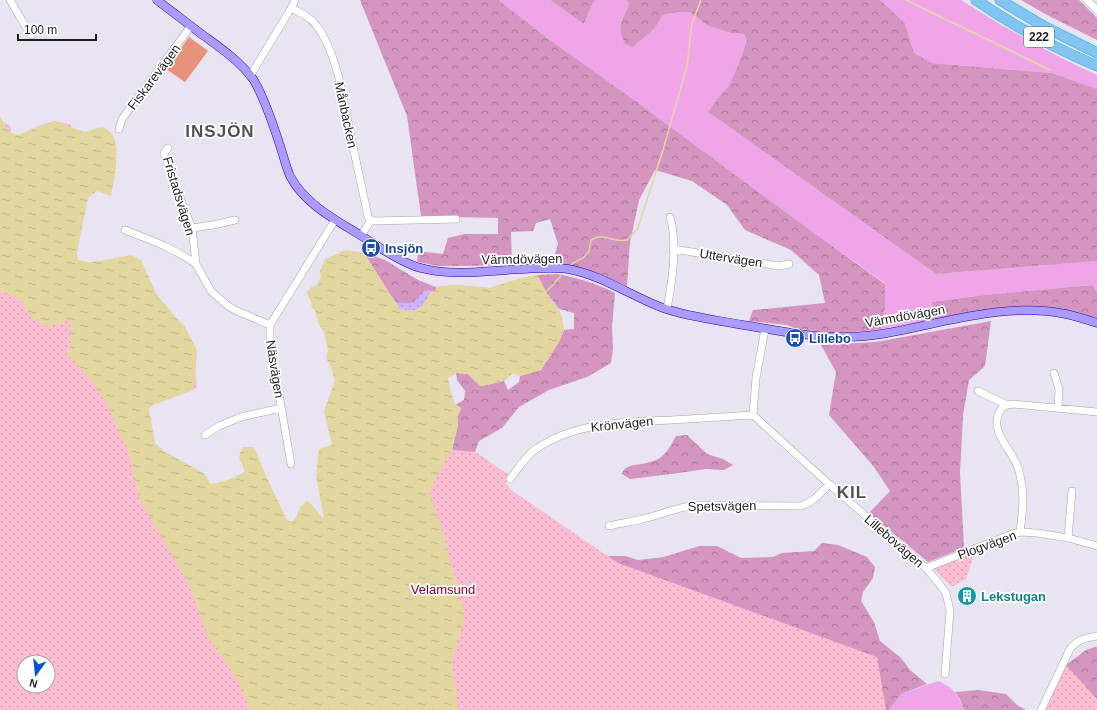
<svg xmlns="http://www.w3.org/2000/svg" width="1097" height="710" font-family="Helvetica,sans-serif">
  <defs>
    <pattern id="forest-crowns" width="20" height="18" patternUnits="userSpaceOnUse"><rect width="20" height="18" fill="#d495c1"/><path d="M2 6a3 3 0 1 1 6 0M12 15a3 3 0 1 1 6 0" fill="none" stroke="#ab799c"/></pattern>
    <pattern id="sand-dots" width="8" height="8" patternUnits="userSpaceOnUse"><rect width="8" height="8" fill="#d1b4ff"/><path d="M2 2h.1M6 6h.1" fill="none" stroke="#b39ada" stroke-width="1.8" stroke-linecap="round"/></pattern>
    <pattern id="park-dots" width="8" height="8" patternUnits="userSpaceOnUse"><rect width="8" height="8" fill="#ffbdd3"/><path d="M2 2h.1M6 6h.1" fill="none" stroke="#daa2b5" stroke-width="1.8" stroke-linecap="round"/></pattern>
    <pattern id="water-ripples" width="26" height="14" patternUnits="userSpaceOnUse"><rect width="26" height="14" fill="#e3d7a0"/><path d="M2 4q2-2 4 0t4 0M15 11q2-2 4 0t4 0" fill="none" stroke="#c2b889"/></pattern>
  </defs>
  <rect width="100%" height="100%" fill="#e8e4f1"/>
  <path fill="#f0a5e8" d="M499,0H550L584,24L593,3L596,0H626L629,3L627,9L623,18L633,47L655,28L663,15L677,12H690L708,26L731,33L744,34L747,40L737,68L728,87L717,99L708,112L936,274L1097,261V292L1093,285L984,295L932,302L935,319L881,329L885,308V283L817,235L630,97L543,35Z
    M880,0H961L1001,25L1063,59L1097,75V89L1052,73L932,63L914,53L905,23Z
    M938,681C954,688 958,694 964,710H889L901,694Z"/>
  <path fill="url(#forest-crowns)" d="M360,0H499L543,35L630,97L817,235L885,284V308L881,329L855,332L830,333L794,328L787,325L749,321L753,310L825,303L819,275L791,250L745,230L727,205L692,181L655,170L639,200L630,242L627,286L585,269L568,266L552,264L558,244L550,219L536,223L533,231L511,232L512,265L465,266H439L417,262L418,251L443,254L448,238L464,234H498V218L421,216L407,116Z
    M550,0H596L593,3L584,24Z
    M626,0H880L905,23L914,53L932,63L1052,73L1097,89V261L936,274L708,112L717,99L728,87L737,68L747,40L744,34L731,33L708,26L690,12H677L663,15L655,28L633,47L625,44C623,40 621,35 621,31C619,22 627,12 629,3Z
    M1021,0H1079L1097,18V40L1047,15Z
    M364,253L385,260L418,280L436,287V290L434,292L431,291L427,299L400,309L388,291Z
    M557,274C578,278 596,283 615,293L612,326L613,348L611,363L587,377L549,390L519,407L502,428L479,441L475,452L510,476L505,483L512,491L606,556H625L638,560L664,557L699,546H717L741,558L773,557L782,553L814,551L822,543L838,545L867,557L875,567L873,578L863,592L861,601L874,622L880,641L901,658L910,670L927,684L901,694L889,710H458L452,449L458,425V416L461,408L455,405L464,400L465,391L457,380L456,373L468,374L481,386L504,381L508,390L519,382L520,376L541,370L559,342L564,330L574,329V313L559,309L546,292L537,275Z
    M1093,285L1097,292V318L1074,312L1047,309L977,312L935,319L932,302L984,295Z
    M991,321L985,366L969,380L963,415L960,473L964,548L928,562L869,513L890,491L874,467L829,415L836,372L821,345L876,342Z
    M687,435L707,454L723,459L733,465L724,470L706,469L671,474L630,479L622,474C625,463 637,466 646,463C651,462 658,460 661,457C668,452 672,443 676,436Z
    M1095,647H1097V710H1045L1066,665L1086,650Z
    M978,690L1006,694L1017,705L1026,710H964L960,699L955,692Z"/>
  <path fill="url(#sand-dots)" d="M425,289L431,291C422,309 420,313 400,309L394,301C411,306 415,303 425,289Z"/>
  <path fill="url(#park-dots)" fill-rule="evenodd" d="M0,120L9,125L11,128L10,132L16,136C18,136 21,136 23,135C24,134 25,132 27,131C42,124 55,118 71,125L68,141L66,264L194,354L197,388L165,398L134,400L149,452L286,540L338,527L350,459L364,253L388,291L400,309C420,313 422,309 431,291L434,292L436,290V287L457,285L489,288L526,277L537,275L546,292L561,314L564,330L559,342L541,370L520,376L513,373L504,381L482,386H480L468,374L456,373L448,378L450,390L455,404L461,408L458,416V425L452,449L454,450L475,452L510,476L505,483L512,491L618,563L877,657L886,710H0ZM24,662H48V686H24Z
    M975,552L966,579L952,587L942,578L934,569Z
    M1066,665L1097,699V710H1039Z"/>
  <path fill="#e8917b" d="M189,37L208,51L185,82L166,69Z"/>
  <path fill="url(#water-ripples)" d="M0,117L9,132L18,135L54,121L85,132L102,127C105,129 110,131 112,134C121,146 114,182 111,196L97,191L88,198L81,232L77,253L78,260L88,262L100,261L131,255L141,260L157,295L174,315L185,327L197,350L194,390L153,405L149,408L150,415L155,443L165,452L193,467L206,475L210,484C222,482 234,479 244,472C245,461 234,463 243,447H253L256,451L265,474L287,520L291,522C298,519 296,514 300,508C301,506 305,503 308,501L324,519L316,476L319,449L332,445L324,411L335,381L331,367L326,358L328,349L325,337L323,330L319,325L315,310L311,307L312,304L307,293L311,287L317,285L321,277L320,271L325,259L346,250L364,253L388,291L400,309C420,313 423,308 431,291L434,292L436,290V287L457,285L489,288L526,277L537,275L546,292L561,314L564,330L559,342L541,370L520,376L513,373L504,381L482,386H480L468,374L456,373L448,378L450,390L455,404L461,408L458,416V425L452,449L429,491L444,536L465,617L452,663L458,710H250L239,682L209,639L189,584L139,498L129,454L107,404L85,373L66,354L71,345L70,320L48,327L32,318L21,300L0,290Z"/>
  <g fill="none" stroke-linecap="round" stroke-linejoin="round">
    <path stroke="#e3d7a0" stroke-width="1.5" d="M906,0L1050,70
      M571,265C576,260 586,259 589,251C590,248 590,244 591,240C603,233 605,239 617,240C620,241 624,240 627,240L638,228L663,150L687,66L692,23L701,0
      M546,292L561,276"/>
    <defs>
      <path id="minor" d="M10,0L27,29L32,35
        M1087,0L1097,10
        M291,8C301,13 310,17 316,25C336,50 343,96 349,127C355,157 362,187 368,217L371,220L361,236
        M250,76L293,5L295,0
        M119,129L122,119L191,26
        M168,148L164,153L176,188L192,228L196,264L211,291L228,306L237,311L270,325
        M371,220L375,221L456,219
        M192,228L213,225L235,220
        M125,230C150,240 174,248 196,264
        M673,249L779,266L789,264
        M667,309C672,282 678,244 670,217
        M765,329L756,378L753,415L829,484L926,568L941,586L946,593L950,611L945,674
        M1054,373L1059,389L1058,408
        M978,391L1007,405
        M205,435L219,426L241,417L281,408
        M291,464L272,354L270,337V325L335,220
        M510,479C518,469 525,456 536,449C575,422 625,422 671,420C698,418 725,417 753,415
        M609,526C620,523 632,522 643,519C660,515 676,508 694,505L801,506C813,502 820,494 829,484
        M1020,532C1023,510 1025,493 1019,471C1015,453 989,432 999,413C1002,406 1006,405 1013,404L1097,412
        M1068,538L1072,491
        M926,568L1012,534L1020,532L1037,533L1068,538L1097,546
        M1041,710L1070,649C1080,638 1083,639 1097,636"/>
      <path id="major" d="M157,0C171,11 186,22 200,33C219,47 239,60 253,79C257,85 260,92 263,99C271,117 277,136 283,155C285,162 287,169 290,176C305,204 334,219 360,235C370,241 381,249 392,255C401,260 411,266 421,268C453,277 491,270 524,269C538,268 553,267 568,269C602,275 631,296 663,308C689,317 716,320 743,325C775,330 813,338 845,337C873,337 899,331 926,325C969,316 1016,305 1060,313C1073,315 1085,319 1097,323"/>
      <path id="highway" d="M976,0C1012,25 1057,49 1097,66
        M1000,0L1045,27L1097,53"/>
    </defs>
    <use href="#minor" stroke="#a6a6a6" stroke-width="8"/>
    <use href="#major" stroke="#28009a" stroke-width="9"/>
    <use href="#highway" stroke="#13b7ed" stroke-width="11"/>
    <use href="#minor" stroke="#fff" stroke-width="7"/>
    <use href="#major" stroke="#ab9bff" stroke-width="8"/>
    <use href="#highway" stroke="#84c4f0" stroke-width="10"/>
  </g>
  <defs>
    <symbol id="bus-disc" viewBox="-11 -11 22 22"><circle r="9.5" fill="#1a4fb4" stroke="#fff"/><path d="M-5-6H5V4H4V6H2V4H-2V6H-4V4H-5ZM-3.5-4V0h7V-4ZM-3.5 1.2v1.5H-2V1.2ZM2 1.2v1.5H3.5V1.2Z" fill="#fff"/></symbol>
    <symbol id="building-disc" viewBox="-11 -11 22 22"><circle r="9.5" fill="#0f9aa8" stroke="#fff"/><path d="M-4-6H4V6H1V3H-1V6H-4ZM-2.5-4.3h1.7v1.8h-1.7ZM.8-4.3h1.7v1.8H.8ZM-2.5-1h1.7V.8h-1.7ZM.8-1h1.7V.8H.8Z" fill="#fff"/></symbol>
  </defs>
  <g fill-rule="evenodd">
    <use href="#bus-disc" x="360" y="237" width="22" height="22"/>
    <use href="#bus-disc" x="784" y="327" width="22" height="22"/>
    <use href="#building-disc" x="956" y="585" width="22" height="22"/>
  </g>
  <g text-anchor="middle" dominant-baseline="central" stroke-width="3.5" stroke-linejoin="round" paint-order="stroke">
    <rect fill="#fff" stroke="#626262" stroke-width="1" x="1024" y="27" width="30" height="20" rx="3"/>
    <g font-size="12" font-weight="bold" fill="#1f1f1f">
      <text x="1039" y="37">222</text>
    </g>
    <g font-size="13" fill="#1f1f1f" stroke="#fff">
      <text transform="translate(154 77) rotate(-53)">Fiskarevägen</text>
      <text transform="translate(346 115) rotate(78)">Månbacken</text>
      <text transform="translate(179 196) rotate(73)">Fristadsvägen</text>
      <text transform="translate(731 258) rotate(9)">Uttervägen</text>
      <text transform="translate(522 259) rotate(-1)">Värmdövägen</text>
      <text transform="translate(905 316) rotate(-10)">Värmdövägen</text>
      <text transform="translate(275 369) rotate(81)">Näsvägen</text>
      <text transform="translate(622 424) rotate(-6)">Krönvägen</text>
      <text transform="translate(722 506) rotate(-1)">Spetsvägen</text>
      <text transform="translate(894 541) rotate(41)">Lillebovägen</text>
      <text transform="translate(987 545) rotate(-20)">Plogvägen</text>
    </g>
    <g font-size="13" font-weight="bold" fill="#164399" stroke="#fff" text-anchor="start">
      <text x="385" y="248">Insjön</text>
      <text x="809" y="338">Lillebo</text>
    </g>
    <g font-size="13" fill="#8a002d" stroke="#fff">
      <text x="443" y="589">Velamsund</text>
    </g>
    <g font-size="13" font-weight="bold" fill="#0d838f" stroke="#fff" text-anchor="start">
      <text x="981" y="596">Lekstugan</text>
    </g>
    <g font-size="17" font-weight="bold" letter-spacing="1" fill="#525252" stroke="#fff">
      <text x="220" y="131">INSJÖN</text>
      <text x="852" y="492">KIL</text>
    </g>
  </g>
  <g transform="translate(36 674) rotate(195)"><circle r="19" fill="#ffffff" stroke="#a5a5a5"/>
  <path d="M0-3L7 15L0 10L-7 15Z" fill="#0054ce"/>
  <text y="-6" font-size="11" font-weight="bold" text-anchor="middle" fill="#1f1f1f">N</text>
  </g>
  <path d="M18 34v6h78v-6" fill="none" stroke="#1f1f1f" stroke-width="2"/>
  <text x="24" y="34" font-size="12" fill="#1f1f1f" stroke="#ffffff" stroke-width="3" paint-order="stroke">100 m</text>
</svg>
